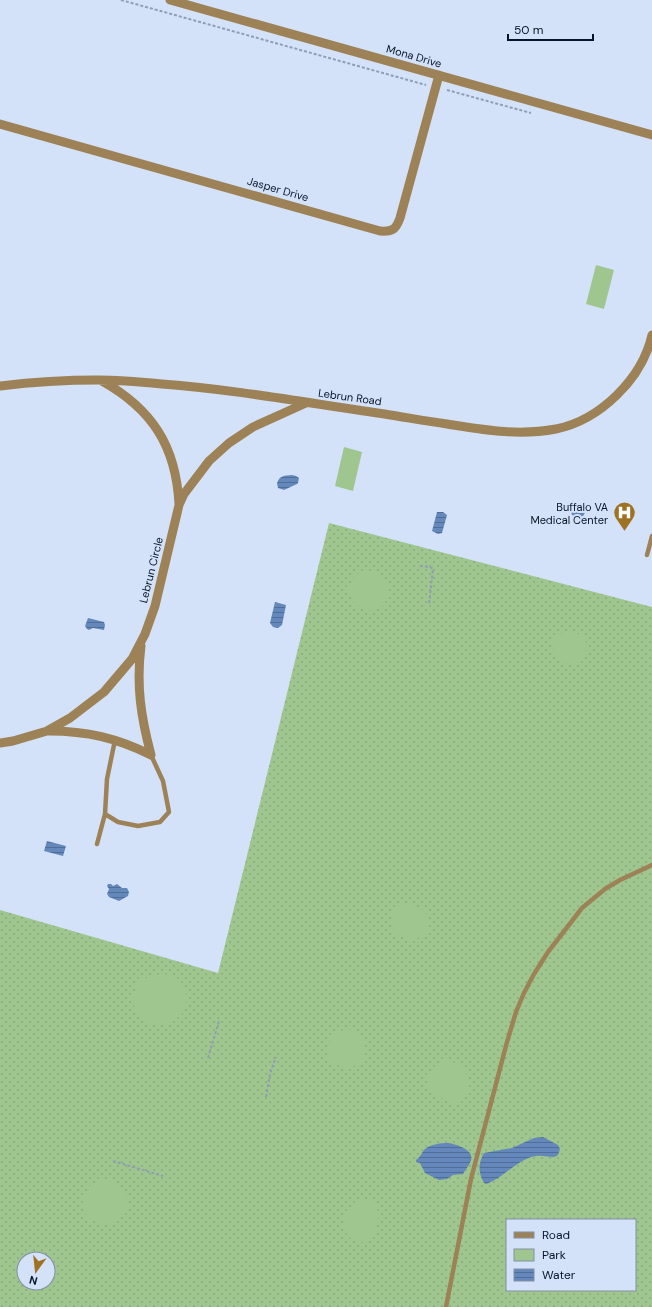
<svg xmlns="http://www.w3.org/2000/svg" width="652" height="1307" font-family="'DM Sans',sans-serif">
  <defs>
    <pattern id="grass-dots" width="8" height="8" patternUnits="userSpaceOnUse"><rect width="8" height="8" fill="#9fc68f"/><path d="M2 2h.1M6 6h.1" fill="none" stroke="#87a97b" stroke-width="1.8" stroke-linecap="round"/></pattern>
    <pattern id="water-rules" width="6" height="5" patternUnits="userSpaceOnUse"><rect width="6" height="5" fill="#6488bb"/><path d="M0 2.5h6" fill="none" stroke="#506e98"/></pattern>
  </defs>
  <rect width="100%" height="100%" fill="#d3e2f8"/>
  <path fill="url(#grass-dots)" fill-rule="evenodd" d="M329,523L652,607V1307H0V910L218,973ZM507,1220H635V1290H507ZM24,1259H48V1283H24Z"/>
  <path fill="#9fc68f" d="M596,265L614,270L604,309L586,304Z
    M344,447L362,452L353,491L335,486Z
    M364,571C370,571 376,572 381,576C390,582 391,596 384,604C374,617 354,610 350,595C347,584 353,574 364,571Z
    M567,632C581,631 593,642 584,656C568,680 533,640 567,632Z
    M405,904C416,905 424,908 429,918C433,950 381,943 393,914C396,908 400,905 405,904Z
    M160,974C165,974 171,974 175,977C188,983 190,1004 182,1014C176,1021 165,1025 157,1025C133,1023 125,993 143,980C148,976 154,975 160,974Z
    M348,1029C380,1038 363,1079 335,1064C331,1062 328,1060 327,1055C325,1048 332,1034 339,1031C342,1030 345,1030 348,1029Z
    M445,1061C463,1060 475,1080 465,1095C462,1099 460,1102 455,1103C451,1104 448,1101 444,1099C440,1097 434,1097 431,1093C425,1085 430,1070 437,1065C439,1063 442,1062 445,1061Z
    M102,1180C110,1180 116,1183 121,1189C142,1212 110,1234 89,1218C79,1210 82,1193 91,1185C94,1182 98,1181 102,1180Z
    M363,1199C391,1199 377,1254 353,1240C335,1229 346,1202 363,1199Z"/>
  <path fill="url(#water-rules)" d="M292,475L296,476L299,478L298,483L297,484L284,490L278,488L277,483C280,475 284,476 292,475Z
    M571 511a7 7 0 1 1 14 0a7 7 0 1 1-14 0Z
    M437,512H443L447,515L442,533L438,534L432,531Z
    M275,602L286,605L282,625L278,628L273,627L270,623Z
    M88,618L104,622L105,625L104,630L93,628L89,630L87,629L85,626Z
    M47,841L66,846L63,856L44,851Z
    M108,884H111L113,886L117,884L122,888H127L129,892L128,896L119,901L109,897L107,894L109,889L107,886Z
    M543,1137L558,1145L560,1149L558,1155L554,1157C548,1157 542,1155 536,1156C517,1159 504,1178 486,1184L484,1183C478,1172 478,1164 484,1153L512,1148L534,1138Z
    M449,1143C457,1145 477,1150 470,1163C468,1167 465,1170 463,1174L453,1175L447,1179L439,1180L425,1173L420,1163L416,1162V1160C421,1157 421,1153 425,1149C431,1144 441,1143 449,1143Z"/>
  <g fill="none" stroke-linecap="round" stroke-linejoin="round">
    <path stroke="#909eb3" stroke-width="2" stroke-dasharray="3 2" stroke-linecap="butt" d="M121,0L426,85
      M447,90L531,113
      M420,566L430,567L433,569L429,604
      M208,1058L219,1021
      M266,1097L270,1074L276,1057
      M113,1161L163,1176"/>
    <path stroke="#9d8258" stroke-width="4.5" d="M647,555L652,536
      M115,740L107,779L105,814L118,822L138,826L160,822L169,812L163,781L151,755
      M97,844L105,814
      M446,1307L471,1179L507,1042L516,1012L524,993L534,974L548,952L582,908L605,889L620,880L652,865"/>
    <path stroke="#9d8258" stroke-width="9" d="M170,0L652,135
      M0,124L380,231C393,232 396,229 400,218L439,75
      M102,381C152,409 176,446 179,504
      M0,386C33,382 66,380 98,380C119,380 141,382 162,384C229,389 297,401 364,411C392,415 420,420 447,424C485,430 518,436 556,429C600,420 642,379 652,335
      M141,646C136,686 141,717 151,755
      M49,731C87,731 117,738 151,755
      M0,743L13,741L47,731L70,718L104,692L132,659L145,634L155,606L179,505L184,494L209,461L229,443L253,427L306,403"/>
  </g>
  <defs>
    <symbol id="hospital-pin" viewBox="-11 -11 22 30"><path d="M0 17L-7.5 6A9.5 9.5 0 1 1 7.5 6Z" fill="#9f7223" stroke="#d3e2f8"/><path d="M-5-5h3v3.5h4V-5h3V5h-3V1.5h-4V5h-3Z" fill="#fff"/></symbol>
  </defs>
  <g fill-rule="evenodd">
    <use href="#hospital-pin" x="612" y="500" width="25" height="34"/>
  </g>
  <g text-anchor="middle" dominant-baseline="central" stroke-width="4" stroke-linejoin="round" paint-order="stroke">
    <g font-size="11" fill="#071427" stroke="#d3e2f8">
      <text transform="translate(414 56) rotate(16)">Mona Drive</text>
      <text transform="translate(278 189) rotate(16)">Jasper Drive</text>
      <text transform="translate(350 397) rotate(8)">Lebrun Road</text>
      <text transform="translate(151 570) rotate(-76)">Lebrun Circle</text>
    </g>
    <g font-size="11" fill="#071427" stroke="#d3e2f8" text-anchor="end">
      <text x="608" y="507">Buffalo VA<tspan x="608" dy="13">Medical Center</tspan></text>
    </g>
  </g>
  <rect x="506" y="1219" width="130" height="72" fill="#d3e2f8" stroke="#8190a4"/>
  <rect x="514" y="1232" width="20" height="6" fill="#9d8258" stroke="#8190a4"/>
  <text x="542" y="1239" font-size="12" fill="#071427">Road</text>
  <rect x="514" y="1249" width="20" height="12" fill="#9fc68f" stroke="#8190a4"/>
  <text x="542" y="1259" font-size="12" fill="#071427">Park</text>
  <rect x="514" y="1269" width="20" height="12" fill="url(#water-rules)" stroke="#8190a4"/>
  <text x="542" y="1279" font-size="12" fill="#071427">Water</text>
  <g transform="translate(36 1271) rotate(195)"><circle r="19" fill="#d3e2f8" stroke="#8190a4"/>
  <path d="M0-3L7 15L0 10L-7 15Z" fill="#9f7223"/>
  <text y="-6" font-size="11" font-weight="bold" text-anchor="middle" fill="#071427">N</text>
  </g>
  <path d="M508 34v6h85v-6" fill="none" stroke="#071427" stroke-width="2"/>
  <text x="514" y="34" font-size="12" fill="#071427" stroke="#d3e2f8" stroke-width="3" paint-order="stroke">50 m</text>
</svg>
